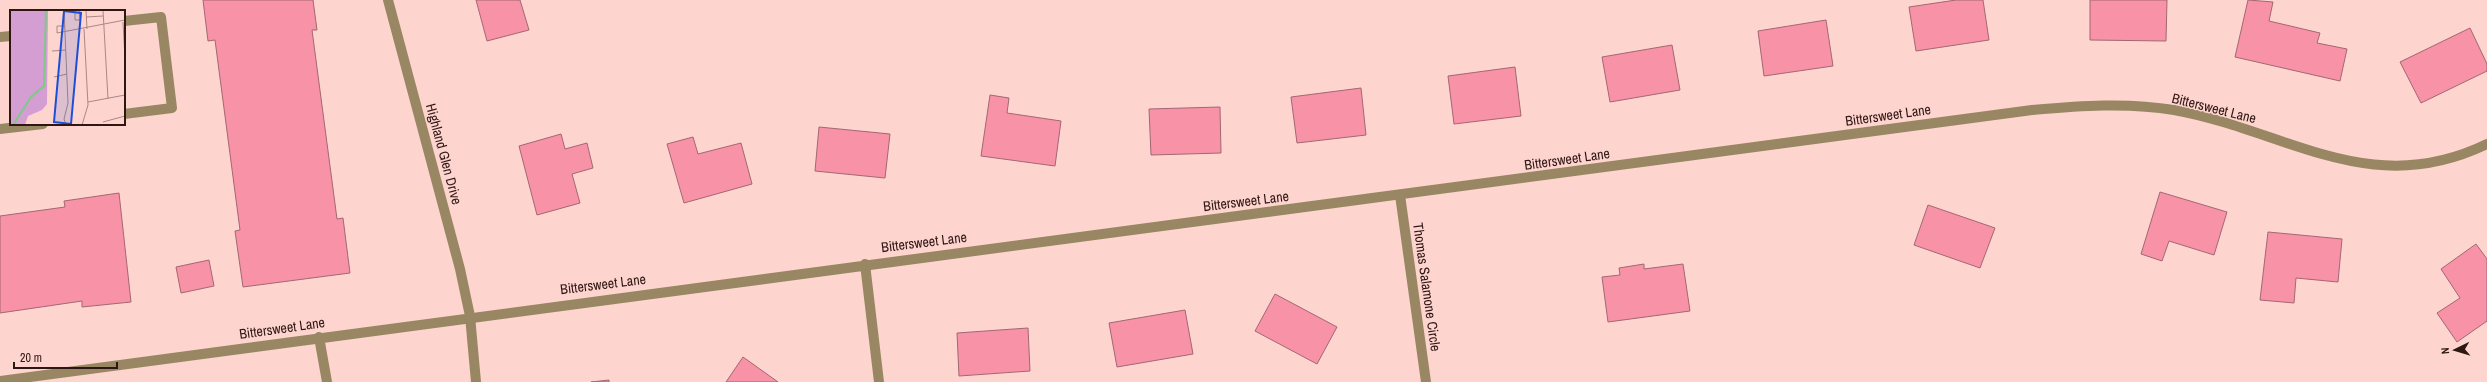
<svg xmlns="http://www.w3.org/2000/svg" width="2487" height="382" font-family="'Archivo Narrow',sans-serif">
  <rect width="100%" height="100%" fill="#fed4cf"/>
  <path fill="#f892a7" stroke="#a36773" d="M203,0H313L317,30H312L337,219L343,218L350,273L243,287L235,231L240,230L215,40L208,41Z
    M476,0H520L529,30L487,41Z
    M1956,0H1983L1989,40L1916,51L1909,7Z
    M2090,0H2167L2166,41L2090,40Z
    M2248,0L2273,2L2269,21L2320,33L2317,43L2347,49L2340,81L2235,57Z
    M1826,20L1833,66L1764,76L1758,31Z
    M2470,28L2487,64V71L2421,103L2400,62Z
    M1672,45L1680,90L1610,102L1602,57Z
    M1515,67L1521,116L1454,124L1448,76Z
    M1361,88L1366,135L1297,143L1291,97Z
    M990,95L1009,98L1007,113L1061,121L1055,166L981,156Z
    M1220,107L1221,153L1151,155L1149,109Z
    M819,127L890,134L885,178L815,171Z
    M561,134L565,149L587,143L593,168L572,174L580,203L537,215L519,146Z
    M693,137L698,154L741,143L752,184L684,203L667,144Z
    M2160,192L2227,212L2214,255L2169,241L2162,261L2141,254Z
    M119,193L131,302L82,307V301L0,313V216L65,207L64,201Z
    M1928,205L1995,228L1980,268L1914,245Z
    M2268,232L2342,239L2338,282L2296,278L2294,303L2260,300Z
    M2476,244L2487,259V321L2457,342L2437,313L2460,298L2441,269Z
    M209,260L214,286L181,293L176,267Z
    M1644,264V269L1683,264L1690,311L1608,322L1602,277L1620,275L1619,268Z
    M1275,294L1337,327L1317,364L1255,331Z
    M1185,310L1193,354L1117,367L1109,323Z
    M1028,328L1030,371L959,376L957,333Z
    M743,357L778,382H726Z
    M609,380V382H591Z"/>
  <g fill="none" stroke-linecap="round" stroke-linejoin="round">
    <path stroke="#988762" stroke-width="10" d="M124,21L161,17L172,108L124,114
      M0,37L11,36
      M0,129L43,124
      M470,316L476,382
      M319,337L327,382"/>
    <path stroke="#988762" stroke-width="10" d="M388,0L460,269L470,316
      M1400,195L1426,382
      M865,264L879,382
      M0,381C677,287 1355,201 2032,110C2079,106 2127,102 2174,110C2286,130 2370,201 2487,144"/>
  </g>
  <g text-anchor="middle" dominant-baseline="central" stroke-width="3" stroke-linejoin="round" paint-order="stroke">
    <g font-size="14" fill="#2e1613" stroke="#fed4cf">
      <text transform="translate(2214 108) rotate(14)">Bittersweet Lane</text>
      <text transform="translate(1888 115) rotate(-8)">Bittersweet Lane</text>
      <text transform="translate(444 154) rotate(75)">Highland Glen Drive</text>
      <text transform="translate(1567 159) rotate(-8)">Bittersweet Lane</text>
      <text transform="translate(1246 201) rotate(-7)">Bittersweet Lane</text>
      <text transform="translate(924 242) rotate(-7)">Bittersweet Lane</text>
      <text transform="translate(603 284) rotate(-7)">Bittersweet Lane</text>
      <text transform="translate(1427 287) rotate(82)">Thomas Salamone Circle</text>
      <text transform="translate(282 328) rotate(-8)">Bittersweet Lane</text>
    </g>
  </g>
  <g transform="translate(10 10)">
    <rect width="115" height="115" fill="#fed4cf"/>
    <path d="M0,0H38L37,94L32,100L18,106L15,115H0Z" fill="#d49ed3"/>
    <path fill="none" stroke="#7cca85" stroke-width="2" d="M3,115L21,87L34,76L36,0"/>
    <path fill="none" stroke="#ab8884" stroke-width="1" d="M54,0L58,93L54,109L56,115M65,0V10H70L69,0M76,0L77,19M93,0L98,89M76,7L93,6M113,12L115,49M55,16H47V23L115,10M42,41L56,40M44,67L57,64M78,92L115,85M93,112L115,106M72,115L78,95L74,19"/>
    <path fill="#1d4ed8" fill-opacity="0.15" stroke="#1d4ed8" stroke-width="2" d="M54,1L71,3L61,114L44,112Z"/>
    <rect width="115" height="115" fill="none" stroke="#2e1613" stroke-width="2"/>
  </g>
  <g transform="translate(2455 350) rotate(265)" stroke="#fed4cf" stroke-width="3" paint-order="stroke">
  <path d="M0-3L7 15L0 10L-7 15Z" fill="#2e1613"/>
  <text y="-6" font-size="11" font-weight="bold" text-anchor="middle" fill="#2e1613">N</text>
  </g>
  <path d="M14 362v6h103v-6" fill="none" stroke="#2e1613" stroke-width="2"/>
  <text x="20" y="362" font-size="12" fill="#2e1613" stroke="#fed4cf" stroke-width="3" paint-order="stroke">20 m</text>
</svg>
